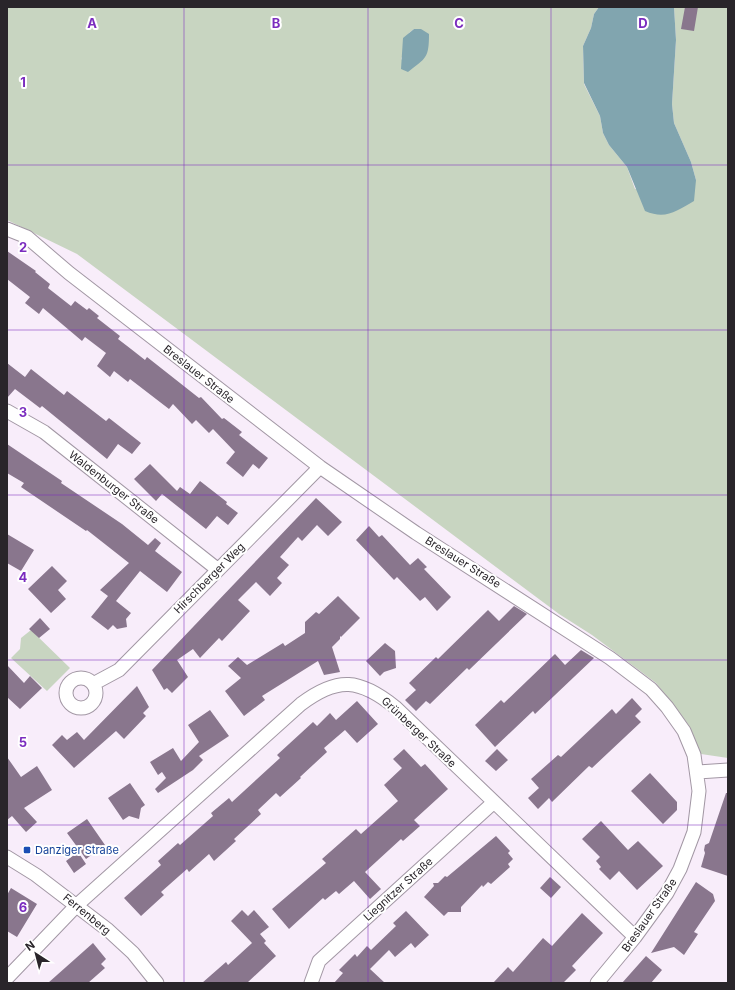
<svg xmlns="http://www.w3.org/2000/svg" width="735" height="990" font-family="Inter,sans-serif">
  <rect width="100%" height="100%" fill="#f8edfa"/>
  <path fill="#c8d5c1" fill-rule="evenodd" d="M7,7H599L594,14L591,28L583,46L584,84L600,116L603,133L609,145L627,167L635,189L696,180L691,162L674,123L672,104L676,40L674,7H728V758L701,754L688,724L656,683L592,635L559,614L77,254L7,220ZM414,29H421L401,60L409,33Z
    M31,630L70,668L47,691L11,658L20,649L21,638Z"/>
  <path fill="#81a5af" d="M599,7H674L676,40L672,104L674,123L691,162L696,180L694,201C676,211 666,220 645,211L627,167L609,145L603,133L600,116L584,83L583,46L591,28L594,14Z
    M414,29H421L429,34C429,58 426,58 408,72L401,69L403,38Z"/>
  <path fill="#89768d" d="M685,7H698L694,31L681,29Z
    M7,251L36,271L35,272L50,284L48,288L71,306L75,301L87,310L89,308L99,316L97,318L120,336L118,339L131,349L145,360L147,357L199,398L201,397L222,419L224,418L242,432L239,435L268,458L259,469L253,464L243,477L226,463L235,452L213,429L209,433L196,420L192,424L173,404L169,409L130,379L128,382L114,371L110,377L97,366L106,353L85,337L82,341L43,308L39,314L25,303L30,297L7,279Z
    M7,363L25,377L31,369L64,395L67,391L106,421L109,418L141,443L132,454L118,444L107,459L42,406L40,408L15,389L7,398Z
    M7,444L62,481L61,483L122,524L148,545L155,538L161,543L155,551L182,572L167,592L140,571L116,601L131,613L126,619L127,627L117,629L113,625L108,630L91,617L108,596L100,590L129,563L87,530L86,531L21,487L24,483L7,473Z
    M150,464L177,491L180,487L190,494L200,481L227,502L226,504L238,513L228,525L217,516L206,529L162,494L156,501L134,479Z
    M316,498L342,522L328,536L317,525L302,541L298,537L280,557L289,565L277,578L282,583L270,596L256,582L238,600L250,611L222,641L219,638L200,658L193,649L177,660L188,677L172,693L167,688L164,690L152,670Z
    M369,526L379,537L382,535L410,565L418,558L427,567L424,569L451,597L437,611L425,597L420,601L397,577L394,580L356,540Z
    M7,534L34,550L21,571L7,563Z
    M52,566L67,581L58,590L66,599L51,613L28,589Z
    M338,596L360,618L341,637L340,636V639L332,647L340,672L324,675L318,661L262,696L265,700L244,716L225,691L241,678L228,666L238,657L247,665L283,643L285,646L305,633V622L316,612L319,614Z
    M514,606L527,614L469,670L467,668L430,704L426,701L416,711L405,700L416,690L409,683L436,657L438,659L488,610L499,621Z
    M40,618L50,629L39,638L29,629Z
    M385,643L395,651L396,668L384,672L380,676L366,661Z
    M581,650L594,658L535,714L533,711L495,747L475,725L501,700L504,703L555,654L565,665Z
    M7,665L24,683L30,676L42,688L20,709L7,697Z
    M137,686L149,707L143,713L146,716L124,739L116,731L74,768L52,745L62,735L67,740L77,732L84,740Z
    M632,698L642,709L635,716L641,722L592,768L589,766L552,802L549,798L538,809L528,798L539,788L531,779L558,755L561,757L612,709L616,714Z
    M357,701L378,724L357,743L345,730L324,748L327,752L300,777L301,778L280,797L276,793L258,810L261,814L234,839L236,841L214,861L209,854L189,872L187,869L161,892L164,895L141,916L124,898L161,865L158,861L178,843L180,845L213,816L211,813L229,798L232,802L280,758L277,755L313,722L317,726L330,713L336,720Z
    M210,710L229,736L199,756L203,760L193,770L158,793L155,789L166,778L162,772L158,775L150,762L173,748L181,761L199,742L188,725Z
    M404,749L421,767L425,764L448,789L414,820L420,826L403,841L401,839L365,872L381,889L370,899L354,881L339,894L336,891L325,900L323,898L289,929L272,909L326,863L322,859L356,829L361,834L398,801L384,785L402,768L393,759Z
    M497,749L508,760L496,771L485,761Z
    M7,757L21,777L37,766L52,790L24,808L37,822L26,832L12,816L7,820Z
    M650,773L677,802V810L663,824L631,791Z
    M130,783L145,805L141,808L139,819L129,816L123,820L108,798Z
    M726,793H728V876L701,867L705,853L704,850L705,845L709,843Z
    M87,819L105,845L86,859L67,833Z
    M601,821L628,850L638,841L663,866L637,890L619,871L610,880L599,869L601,867L596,861L600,857L582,839Z
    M496,836L510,851L508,853L513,859L508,864L510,867L491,884L488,882L483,887L482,885L461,907V912H448L444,916L424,897L434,886L433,883H438L445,876L447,877Z
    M78,852L86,864L74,873L66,861Z
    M550,877L561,887L551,898L540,888Z
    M696,882L713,894L715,901L694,932L698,934L684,955L674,947L651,953Z
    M11,888L37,904L17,937L7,931V895Z
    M242,910L248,916L254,910L269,927L260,934L266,941L264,943L276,956L247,983H202L226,962L228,965L252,943L231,921Z
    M406,911L429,935L415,948L411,943L395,957L389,950L370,969L385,983H334L343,973L339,970L355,954L357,957L367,946L371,950L396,926L393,923Z
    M582,913L603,933L572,966L576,970L563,983H493L508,967L513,972L543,938L552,946Z
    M93,943L106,959L101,964L105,968L88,983H48Z
    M646,956L662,970L651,983H622Z"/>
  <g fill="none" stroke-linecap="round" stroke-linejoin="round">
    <defs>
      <path id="street" d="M7,229L27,237L69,273L320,467L416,533L610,658L651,689L667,707L684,731L694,755L699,791L694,832L680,869L667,893L635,937L597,983
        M7,411L44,432L217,569
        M66 693a15 15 0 1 1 30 0a15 15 0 1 1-30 0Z
        M93,684L119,670L320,467
        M698,772L728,770
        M7,857L36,875L108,930L133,953L157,983
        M7,978L77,905L301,704C338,676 360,679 395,707L635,937
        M311,983L319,961L494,802"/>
    </defs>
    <use href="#street" stroke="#a297a4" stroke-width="15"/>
    <use href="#street" stroke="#fff" stroke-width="13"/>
  </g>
  <path fill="none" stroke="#7b2cbf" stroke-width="1" stroke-opacity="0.55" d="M184,7V983M368,7V983M551,7V983M7,165H728M7,330H728M7,495H728M7,660H728M7,825H728"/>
  <rect fill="#1a4fb4" stroke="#fff" stroke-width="1.5" x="23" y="846" width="8" height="8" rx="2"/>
  <g text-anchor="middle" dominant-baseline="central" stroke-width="4" stroke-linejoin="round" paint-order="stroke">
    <g font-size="11" fill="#29252a" stroke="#fff">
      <text transform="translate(199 374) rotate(38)">Breslauer Straße</text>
      <text transform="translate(114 487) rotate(38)">Waldenburger Straße</text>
      <text transform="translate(463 562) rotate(32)">Breslauer Straße</text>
      <text transform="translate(209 578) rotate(-45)">Hirschberger Weg</text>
      <text transform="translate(419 732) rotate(43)">Grünberger Straße</text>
      <text transform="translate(398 889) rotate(-42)">Liegnitzer Straße</text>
      <text transform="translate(87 914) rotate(39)">Ferrenberg</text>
      <text transform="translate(649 915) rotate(-55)">Breslauer Straße</text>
    </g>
    <g font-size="11" fill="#164399" stroke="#fff" text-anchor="start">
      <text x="35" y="850">Danziger Straße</text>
    </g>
  </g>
  <g font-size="13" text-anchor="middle" font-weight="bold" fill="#7b2cbf" stroke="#fff" stroke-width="4" stroke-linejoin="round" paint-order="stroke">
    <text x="92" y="28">A</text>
    <text x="276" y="28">B</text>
    <text x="459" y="28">C</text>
    <text x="643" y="28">D</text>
    <text x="23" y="87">1</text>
    <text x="23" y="252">2</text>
    <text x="23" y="417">3</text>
    <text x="23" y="582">4</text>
    <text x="23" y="747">5</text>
    <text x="23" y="912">6</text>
  </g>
  <rect width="735" height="990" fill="none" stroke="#29252a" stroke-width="16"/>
  <g transform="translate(36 954) rotate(324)" stroke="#ffffff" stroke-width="3" paint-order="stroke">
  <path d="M0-3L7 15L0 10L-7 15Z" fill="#29252a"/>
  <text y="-6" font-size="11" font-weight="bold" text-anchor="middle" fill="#29252a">N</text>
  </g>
</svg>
